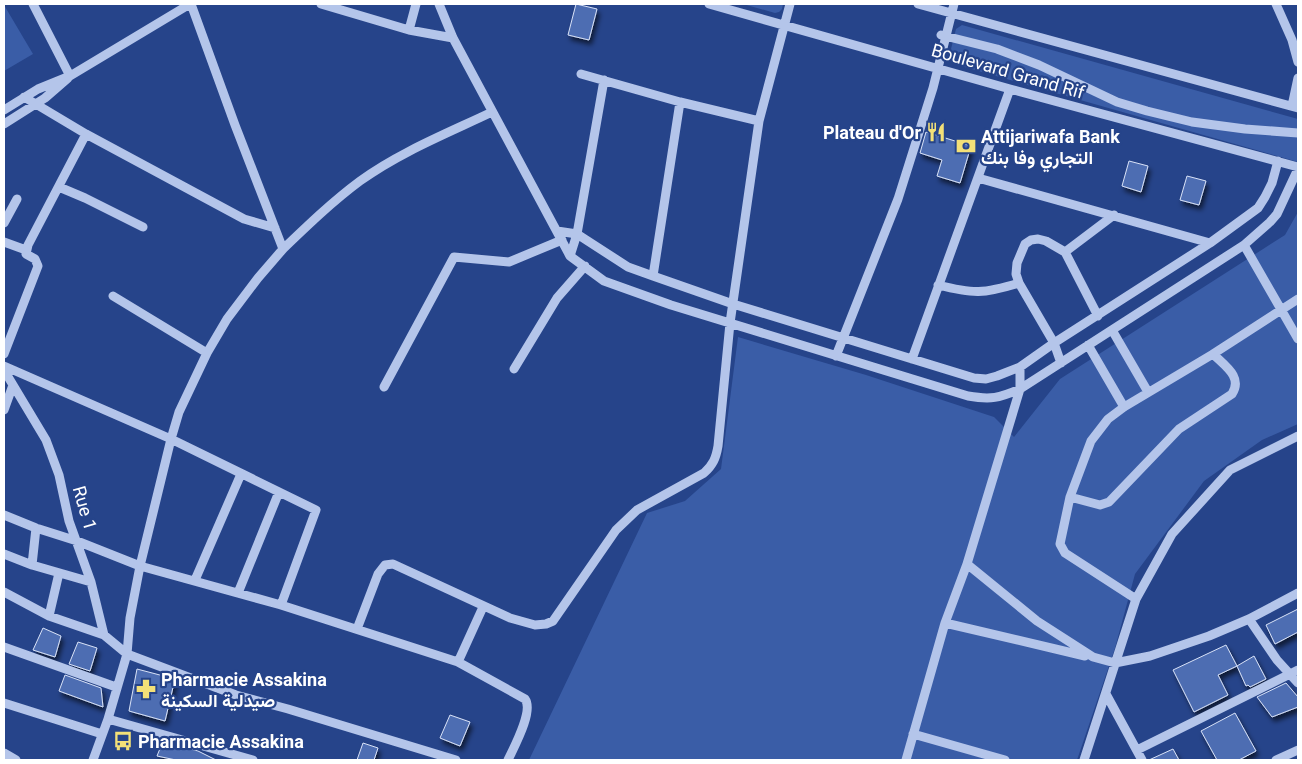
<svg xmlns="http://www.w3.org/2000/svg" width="1302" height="764" font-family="Roboto,Vazirmatn,sans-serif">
  <defs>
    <filter id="shadow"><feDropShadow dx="2.5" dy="4.5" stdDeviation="2.5" flood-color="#0009"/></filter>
  </defs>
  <rect width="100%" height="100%" fill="#26448a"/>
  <path fill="#3a5da7" d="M743,4H783L782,9L779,12L775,13Z
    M4,5L33,54L4,71Z
    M962,25L1298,119V162L954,64L949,57L956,29Z
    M1298,212V424L1262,440L1204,481L1135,574L1115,648L1077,760H529L647,513L685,501L721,469L738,337L866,375L994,417L1014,437L1060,379L1285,235Z"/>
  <path fill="#4e6db2" stroke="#d8e2f7" filter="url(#shadow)" d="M576,4L597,9L589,40L568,35Z
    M926,132L971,146L960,183L937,176L942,160L920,153Z
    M1129,161L1148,166L1141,192L1122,186Z
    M1187,176L1206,181L1199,205L1180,200Z
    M1298,609V632L1275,644L1266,625Z
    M43,628L61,636L55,657L33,650Z
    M78,642L97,648L90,671L69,664Z
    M1226,645L1237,666L1218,675L1228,695L1194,712L1173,670Z
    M1254,656L1266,679L1250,687L1248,685L1246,686L1237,666Z
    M137,669L175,679L165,721L129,711Z
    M65,675L101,688L103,707L59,691Z
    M1286,683L1298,697V707L1272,717L1257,697Z
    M1235,713L1256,751L1239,760H1217L1201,731Z
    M450,715L470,722L460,746L440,738Z
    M163,741L198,751L216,760H176L157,756Z
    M363,743L378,748L374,760H357Z
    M1173,749L1179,760H1149Z"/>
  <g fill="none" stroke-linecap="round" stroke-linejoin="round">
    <path stroke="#b4c5ea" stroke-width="9" d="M33,4L70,76
      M321,4L409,30L453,38
      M439,4L453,38L570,256L604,281L671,305L968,396C991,400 999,398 1020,389L1244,245L1270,222L1277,214L1298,169
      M709,4L1010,89L1298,167
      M918,4L1298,108
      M1276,4L1292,40L1298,62
      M409,30L416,4
      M941,35L997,49L1039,65L1117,102L1147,111L1192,122L1245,129L1298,133
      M581,74L680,102L759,121
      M24,97L86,134L244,219L275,228
      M1292,106L1298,78
      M4,110L38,89L70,76L190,4
      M4,124L45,98L68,78
      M978,178L1210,243
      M59,187L85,198L143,227
      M4,223L17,199
      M557,231L577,234L628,267L653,276L733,304L974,378L986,379L997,376L1020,367L1054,343L1210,243L1258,208L1265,197L1272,183L1278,161
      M4,242L26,250
      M1244,245L1298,339
      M283,249C308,225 333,201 360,181C400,152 448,133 492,112
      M1065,252L1114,215
      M570,256L577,234L604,80
      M653,276L680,102
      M1019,283L1054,343L1061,363
      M938,285C974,294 983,294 1019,283L1016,274L1017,263L1025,244L1031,240L1038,239L1046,241L1065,252L1098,316
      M113,296L207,353
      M1112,330L1148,392
      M1088,345L1124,407
      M4,354L38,266L35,259L26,254L28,245L86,134
      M836,356L898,199L933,88L954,4
      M912,359L1010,89
      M4,366L171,439L316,510L281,605
      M514,369L557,298L585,266
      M4,370L46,440L59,475L69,521L91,582L104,635L127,654L236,695L288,709L456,760
      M384,387L454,257L509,262L562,240
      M4,410L13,385
      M1070,497L1100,505L1109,502L1179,429L1232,394C1243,377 1225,366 1213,354
      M4,515L36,528L77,541L140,566L281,605L458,662
      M36,528L32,565L91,582
      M4,554L32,565
      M967,564L1037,621L1093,657L1115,663L1150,656L1209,636L1249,619L1298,593
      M195,580L241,474
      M4,592L49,616L104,635
      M238,593L279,492
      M1136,599L1065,553L1060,544L1070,497L1091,441L1108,419L1124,407L1213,354L1298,299
      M483,607L458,662L525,699C534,711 514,747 508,760
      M49,616L59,573
      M1249,619L1277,660L1298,683
      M945,623L1085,656
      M357,629L378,574L385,565L393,564L510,618L535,625L546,624L553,621L616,530L637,510L704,473C713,465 716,458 718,446L730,323L759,121L790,4
      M4,647L116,687
      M1106,694L1142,760
      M4,703L102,734
      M108,719L253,760
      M913,734L1005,760
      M1137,750L1298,670
      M4,753L16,760
      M93,760L108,719L127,654L130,618L140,566L171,439L179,412L207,353L227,319L258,278L283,249L235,125L191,4
      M906,760L945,623L967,564L1020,389V367
      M1084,760L1136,599L1172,534L1230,470L1298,436
      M1276,760L1298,750"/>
  </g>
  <defs>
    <symbol id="restaurant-bare" viewBox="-9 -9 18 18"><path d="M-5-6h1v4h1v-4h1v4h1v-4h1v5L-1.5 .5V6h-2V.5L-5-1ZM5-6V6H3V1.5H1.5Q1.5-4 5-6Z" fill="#f3e078" stroke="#26448a" stroke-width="2.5" paint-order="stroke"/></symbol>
    <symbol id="bank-bare" viewBox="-9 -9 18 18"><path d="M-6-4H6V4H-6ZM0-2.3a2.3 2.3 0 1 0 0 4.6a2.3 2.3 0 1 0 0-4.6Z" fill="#f3e078" stroke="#26448a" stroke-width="2.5" paint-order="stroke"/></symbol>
    <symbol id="pharmacy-bare" viewBox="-9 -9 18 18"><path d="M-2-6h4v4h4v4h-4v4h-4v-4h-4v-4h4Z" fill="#f3e078" stroke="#26448a" stroke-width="2.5" paint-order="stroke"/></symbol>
    <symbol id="bus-bare" viewBox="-9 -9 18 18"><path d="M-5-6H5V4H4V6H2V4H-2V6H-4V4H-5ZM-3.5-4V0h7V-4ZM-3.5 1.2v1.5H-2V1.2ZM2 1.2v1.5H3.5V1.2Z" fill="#f3e078" stroke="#26448a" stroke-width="2.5" paint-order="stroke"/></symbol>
  </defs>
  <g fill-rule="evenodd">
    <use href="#restaurant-bare" x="922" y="118" width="28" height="28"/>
    <use href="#bank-bare" x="952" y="132" width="28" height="28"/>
    <use href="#pharmacy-bare" x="132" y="675" width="28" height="28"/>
    <use href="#bus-bare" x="109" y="727" width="28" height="28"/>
  </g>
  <g text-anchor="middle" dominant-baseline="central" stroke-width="4.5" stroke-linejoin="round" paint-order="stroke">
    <g font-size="18" fill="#fff" stroke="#26448a">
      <text transform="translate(1008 71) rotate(16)">Boulevard Grand Rif</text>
      <text transform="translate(85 508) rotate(74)">Rue 1</text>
    </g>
    <g font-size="18" font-weight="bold" fill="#fff" stroke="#26448a" text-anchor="start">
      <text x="921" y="132" text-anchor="end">Plateau d'Or</text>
      <text x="981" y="136">Attijariwafa Bank<tspan x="981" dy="21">التجاري وفا بنك</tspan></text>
      <text x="161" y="679">Pharmacie Assakina<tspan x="161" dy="21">صيدلية السكينة</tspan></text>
      <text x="138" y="741">Pharmacie Assakina</text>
    </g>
  </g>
  <rect width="1302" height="764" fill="none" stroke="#ffffff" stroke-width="10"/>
</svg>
